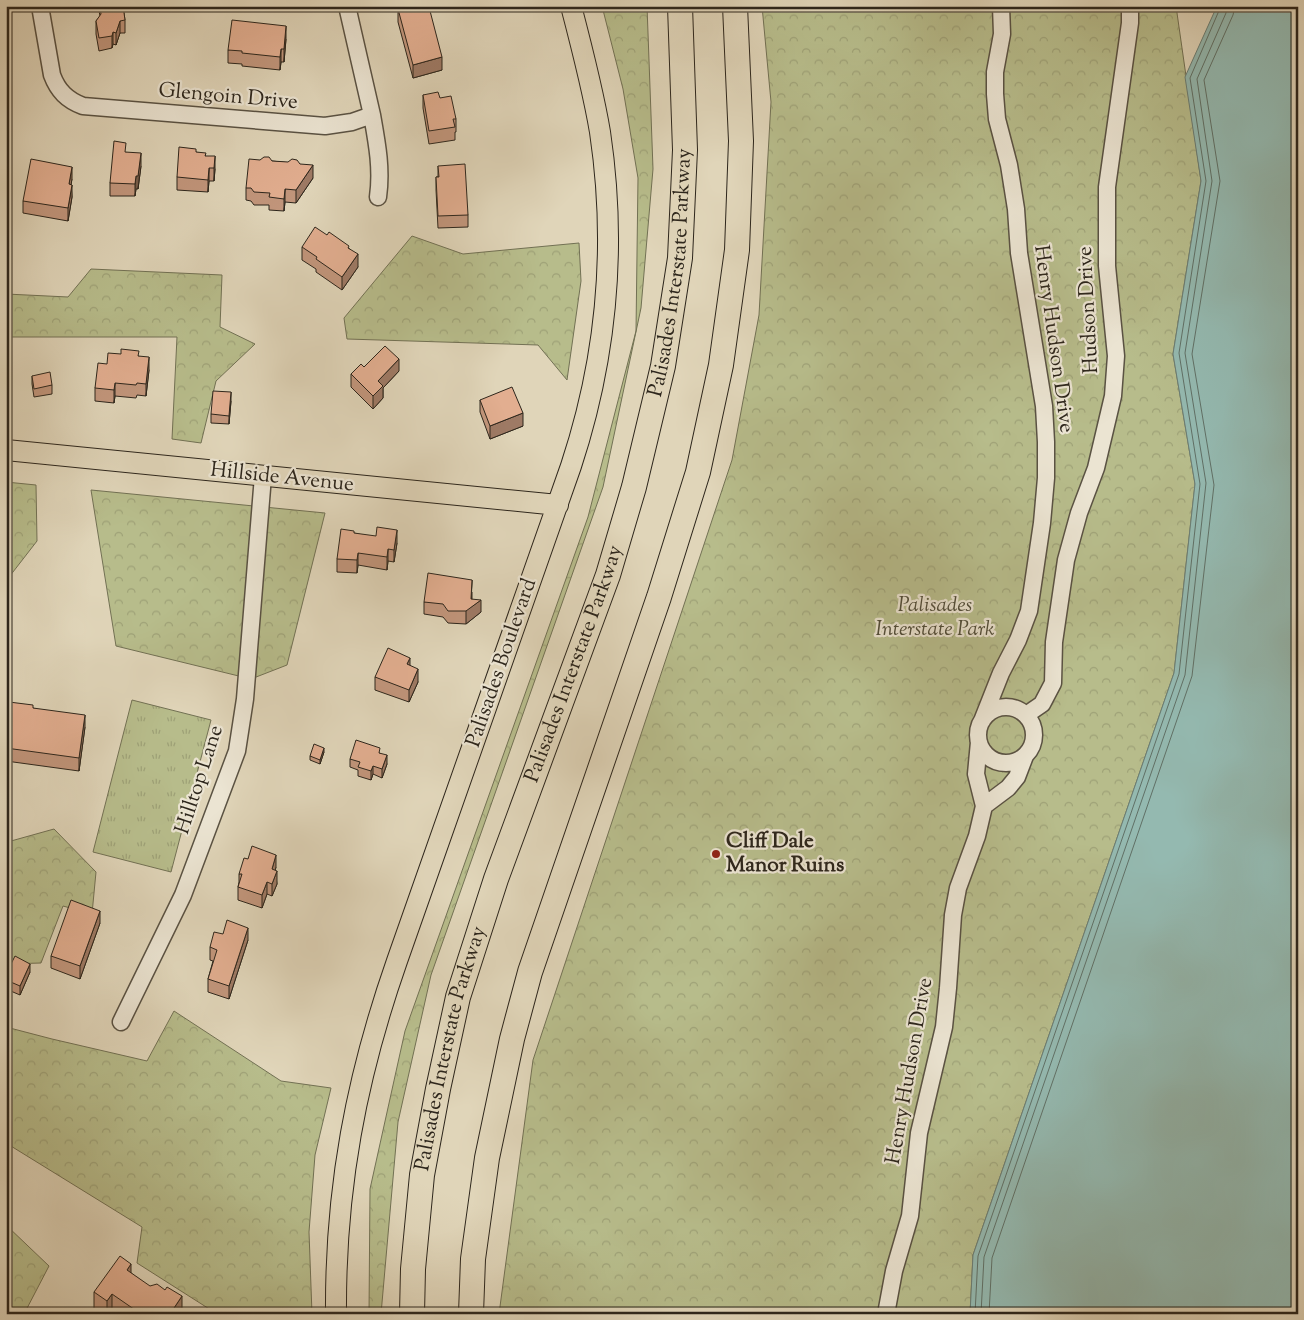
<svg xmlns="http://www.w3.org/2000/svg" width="1304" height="1320" font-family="'Sorts Mill Goudy',serif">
  <defs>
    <pattern id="grass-tufts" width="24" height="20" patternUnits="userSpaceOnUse" patternTransform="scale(1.25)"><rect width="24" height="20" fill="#b7bc8b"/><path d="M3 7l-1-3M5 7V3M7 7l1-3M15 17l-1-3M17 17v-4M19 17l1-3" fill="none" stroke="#9ea177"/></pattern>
    <pattern id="forest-crowns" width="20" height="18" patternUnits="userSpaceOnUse" patternTransform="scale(1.25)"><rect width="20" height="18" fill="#b7bc8b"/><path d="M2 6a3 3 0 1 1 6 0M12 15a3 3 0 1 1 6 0" fill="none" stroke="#9ea177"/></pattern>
  </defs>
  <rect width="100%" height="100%" fill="#e0d5b9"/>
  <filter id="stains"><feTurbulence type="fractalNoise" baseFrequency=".004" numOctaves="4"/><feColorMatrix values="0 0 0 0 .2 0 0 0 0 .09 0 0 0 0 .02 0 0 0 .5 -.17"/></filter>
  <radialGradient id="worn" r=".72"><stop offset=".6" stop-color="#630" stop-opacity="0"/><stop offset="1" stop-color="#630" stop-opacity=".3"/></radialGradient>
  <path fill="url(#grass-tufts)" stroke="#727154" d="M132,700L211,720L171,872L93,852Z"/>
  <path fill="url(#forest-crowns)" stroke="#727154" d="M602,6H647L653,169L641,308L603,487L431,975L398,1122L381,1314H369L370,1189L405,1031L588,517L636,331L638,178L623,89Z
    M762,6H1176L1201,181L1173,354L1195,484L1174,673L973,1255L970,1314H499L533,1060L732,460L759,315L771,102Z
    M412,236L463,254L579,243L581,281L567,380L538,345L347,339L344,318Z
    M91,269L222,275L220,327L255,344L216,381L201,443L172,439L177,337H6V294L68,297Z
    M6,482L36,485L37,541L6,581Z
    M91,490L325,513L287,665L251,679L116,646Z
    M54,829L96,872L92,914L63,906L41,963L6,964V844L11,841Z
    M174,1011L281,1081L331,1088L315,1155L309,1232L312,1314H213L214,1312L137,1263L142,1227L6,1143V1027L52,1039L147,1061Z
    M6,1225L49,1266L24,1314H6Z"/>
  <path fill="#94b9b0" stroke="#6b7e75" d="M1217,6H1298V1314H970L973,1255L1174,673L1195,484L1173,354L1201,181L1185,77Z"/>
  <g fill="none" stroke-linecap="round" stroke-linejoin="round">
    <path stroke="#607066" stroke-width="1" d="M975,1314L978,1256L1179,674L1200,484L1179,353L1206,181L1190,78L1221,6
      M981,1314L984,1257L1185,675L1206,483L1185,353L1212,181L1197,79L1226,13L1227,6
      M989,1314L992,1258L1192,676L1214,485L1192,354L1220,181L1204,80L1233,15L1235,6"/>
    <defs>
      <path id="minor" d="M40,6L52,75C58,91 67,100 83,106L325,126L352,122L372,115L347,6
        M372,115C377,143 382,169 378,197
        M978 735a28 28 0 1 1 56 0a28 28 0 1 1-56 0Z
        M1026,715L1042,704L1053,683L1054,642L1066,560L1079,513L1096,468L1113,396L1116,356L1107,266V187L1130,23V6
        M982,721L1001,673L1018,640L1029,611L1042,523L1046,478V442L1044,406L1019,253L1016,209L1009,165L997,119L995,94V72L1002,34L1001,6
        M984,806L1008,788L1017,777L1025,756
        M121,1022L183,895L237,751L245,699L263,476
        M886,1314L894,1271L910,1216L919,1133L944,1027L948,988L953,915L958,888L977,836L984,806L976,774L979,742"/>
      <path id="major" d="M6,450L558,505
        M336,1314C335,1189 356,1078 397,961L571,466C607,357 617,246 600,132C593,90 582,48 571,6"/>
      <g id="highway">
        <path id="s1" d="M412,1314L413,1269L422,1175L438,1089L458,997L496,879L608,575L634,487L663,366L680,258L685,150L680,6"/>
        <path d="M471,1314L473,1259L487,1158L512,1039L530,972L659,597L698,472L721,365L737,250L741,141L735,6"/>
      </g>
    </defs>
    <use href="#minor" stroke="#5a5243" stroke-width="19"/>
    <use href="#major" stroke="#2d261c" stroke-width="22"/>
    <use href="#highway" stroke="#2d261c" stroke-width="26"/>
    <use href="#minor" stroke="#ebe4d2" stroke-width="16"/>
    <use href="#major" stroke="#e0d5b9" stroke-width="20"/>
    <use href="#highway" stroke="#e0d5b9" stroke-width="24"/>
  </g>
  <path fill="#c2967c" stroke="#2d261c" d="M98,6H123L125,20V33H120L116,45L113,44L112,48L99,51L96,34V21L100,16Z
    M398,9L442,70L413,78L398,22Z
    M286,39L284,62H281L280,70L242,66V64L228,63V50Z
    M423,95L440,98L456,119V132H455V140L429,144L423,108Z
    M126,152L141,166L138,189H136L135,196H110V183Z
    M196,152L206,156L215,169L214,181H209L208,192L177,190V177Z
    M272,161L300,164L313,178L296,203L285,202L284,211L269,210V205H254L251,201L246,200V188Z
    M438,166L468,215V227L438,228L436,190V177H438Z
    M72,179L71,184L72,197L68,221L23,213V201Z
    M327,235L349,248L358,267L342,290L316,272V269L302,260V247Z
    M139,356L149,370L146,396L137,395L136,398L115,396L114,403L95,401V388L107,364Z
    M364,367L399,371L383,388V398L373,409L351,387V374Z
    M32,376L52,385V394L34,397L32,384Z
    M480,400L523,426L490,439L480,412Z
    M231,401L229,424L211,423V414Z
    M354,533L397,543L394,562L388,561L387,570L358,565L357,573L337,572V559Z
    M472,592V599L481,612L466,624L448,623L443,617L424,614V602Z
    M410,665L418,682L409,702L375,690V677Z
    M33,708L85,727L79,771L6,761V721Z
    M324,752L320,764L310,760V756Z
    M380,753L387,764L382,778L373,774L371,780L358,776V770L350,767V759Z
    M276,867L275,871L277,884L272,896L267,894L262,908L238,900V887L239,882V874Z
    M100,923L80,979L51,968V956Z
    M248,940L229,999L208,992V979L213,961L210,960V947Z
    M30,972L20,995L6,989V974Z
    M131,1273L182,1313V1314H115L112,1311L110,1314H101L94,1309V1292Z"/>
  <path fill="#9e7a65" stroke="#2d261c" d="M120,21V33L116,45V33Z
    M286,26V39L284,62V49Z
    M113,32V44L112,48V36Z
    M281,49V62L280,70V57Z
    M442,57V70L413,78V65Z
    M141,153V166L138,189V176Z
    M215,156V169L214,181V168Z
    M313,165V178L296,203V190Z
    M72,167V179L69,197V184Z
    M209,168V181L208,192V180Z
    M136,176V189L135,196V184Z
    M72,185V197L68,221V208Z
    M285,189V202L284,211V199Z
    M358,254V267L342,290V277Z
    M149,357V370L146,396V384Z
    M399,359V371L383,388V398L373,409V396L378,381Z
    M115,383V396L114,403V390Z
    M231,392V401L229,424V416Z
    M523,413V426L490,439V426Z
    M397,530V543L394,562V550Z
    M388,549V561L387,570V557Z
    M358,553V565L357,573V560Z
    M472,580L471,607L481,600V612L466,624V611L471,599Z
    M410,658V670L407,664Z
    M418,669V682L409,702V690Z
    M85,715V727L79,771V758Z
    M324,748V752L320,764V760Z
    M387,755V764L382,778V769Z
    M373,766V774L371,780V771Z
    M276,855V867L272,882V869Z
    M277,871V884L272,896V884Z
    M267,882V894L262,908V895Z
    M100,911V923L80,979V966Z
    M248,928V940L229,999V986Z
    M30,964V972L20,995V986Z
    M131,1264V1280L127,1270Z
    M112,1294V1311L110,1314H107V1301Z
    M182,1296V1314H170Z"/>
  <path fill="#e2ae90" stroke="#2d261c" d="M100,6H123L125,20L120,21L116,33L113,32L112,36L99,38L96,21L101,14Z
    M408,6H419L422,9L429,7L442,57L413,65L398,9Z
    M232,20L286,26L284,49H281L280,57L242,53V51L228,50Z
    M438,92L440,98L451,96L456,119H453L455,127L429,131L423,95Z
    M114,141L126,143L125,152L141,153L138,176H136L135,184L110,183Z
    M179,147L196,149V152L206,153L205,156H215L214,168H209L208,180L177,177Z
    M264,157H269L272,161L288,162L292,159L297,160L300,164L313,165L296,190L285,189L284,199L269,197L270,193L254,192L251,188H246L249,159L260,160Z
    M31,159L72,167L69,184L72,185L68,208L23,201Z
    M465,164L468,215L438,216L436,177H439L438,166Z
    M315,227L327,235L329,232L349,246L348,248L358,254L342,277L316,259L317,257L302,247Z
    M385,346L399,359L378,381L383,386L373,396L351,374L361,364L364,367Z
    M121,349L139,351L138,356L149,357L146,384L137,383L136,385L115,383L114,390L95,388L98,363L107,364L108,353L121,354Z
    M50,372L52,385L34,389L32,376Z
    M512,387L523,413L490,426L480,400Z
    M213,391L231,392L229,416L211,414Z
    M377,527L397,530L394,550L388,549L387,557L358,553L357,560L337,559L341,529L354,531V533L376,536Z
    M428,573L472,580L471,599L481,600L466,611H448L443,604L424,602Z
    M388,648L410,658L407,664L418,669L409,690L375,677Z
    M9,702L33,705V708L85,715L79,758L6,748V721Z
    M356,740L380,748L379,753L387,755L382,769L373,766L371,771L358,767L360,762L350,759Z
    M314,744L324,748L320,760L310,756Z
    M252,846L276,855L272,869L277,871L272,884L267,882L262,895L238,887L242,874H239L244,858L248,859Z
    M71,900L100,911L80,966L51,956Z
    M227,920L248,928L229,986L208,979L217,950L210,947L214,932L223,934Z
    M15,956L30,964L20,986L6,980V974Z
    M120,1256L131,1264L127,1270L150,1286L157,1284L165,1290L167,1287L182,1296L170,1314H141L112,1294L107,1301L94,1292Z"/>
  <circle fill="#8f2418" stroke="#ebe4d2" stroke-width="2" cx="716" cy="854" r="5"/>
  <g text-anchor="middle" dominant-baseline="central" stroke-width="4.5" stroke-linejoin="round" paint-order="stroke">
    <g font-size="21" fill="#2d261c" stroke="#ebe4d2">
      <text transform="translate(228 97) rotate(5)">Glengoin Drive</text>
      <text stroke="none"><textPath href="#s1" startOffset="1079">Palisades Interstate Parkway</textPath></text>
      <text transform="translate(1089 310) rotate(-93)">Hudson Drive</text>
      <text transform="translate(1053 339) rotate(82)">Henry Hudson Drive</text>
      <text transform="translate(282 478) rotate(6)">Hillside Avenue</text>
      <text transform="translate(502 663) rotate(-71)">Palisades Boulevard</text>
      <text stroke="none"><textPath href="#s1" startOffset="674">Palisades Interstate Parkway</textPath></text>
      <text transform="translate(200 780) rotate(-72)">Hilltop Lane</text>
      <text stroke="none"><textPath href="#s1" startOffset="269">Palisades Interstate Parkway</textPath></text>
      <text transform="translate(910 1071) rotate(-80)">Henry Hudson Drive</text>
    </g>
    <g font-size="21" font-style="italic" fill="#504c38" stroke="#ebe4d2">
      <text x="935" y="606">Palisades<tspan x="935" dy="24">Interstate Park</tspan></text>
    </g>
    <g font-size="21" font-weight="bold" fill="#2d261c" stroke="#ebe4d2" text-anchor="start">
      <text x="726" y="842">Cliff Dale<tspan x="726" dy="24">Manor Ruins</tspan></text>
    </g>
  </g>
  <rect width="1304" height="1320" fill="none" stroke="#e0d5b9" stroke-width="25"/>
  <rect x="8" y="8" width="1289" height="1305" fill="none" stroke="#2d261c" stroke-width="2.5"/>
  <rect x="12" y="12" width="1279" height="1295" fill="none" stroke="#2d261c"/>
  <rect width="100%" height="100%" filter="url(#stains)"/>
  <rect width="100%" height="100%" fill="url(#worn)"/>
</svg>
